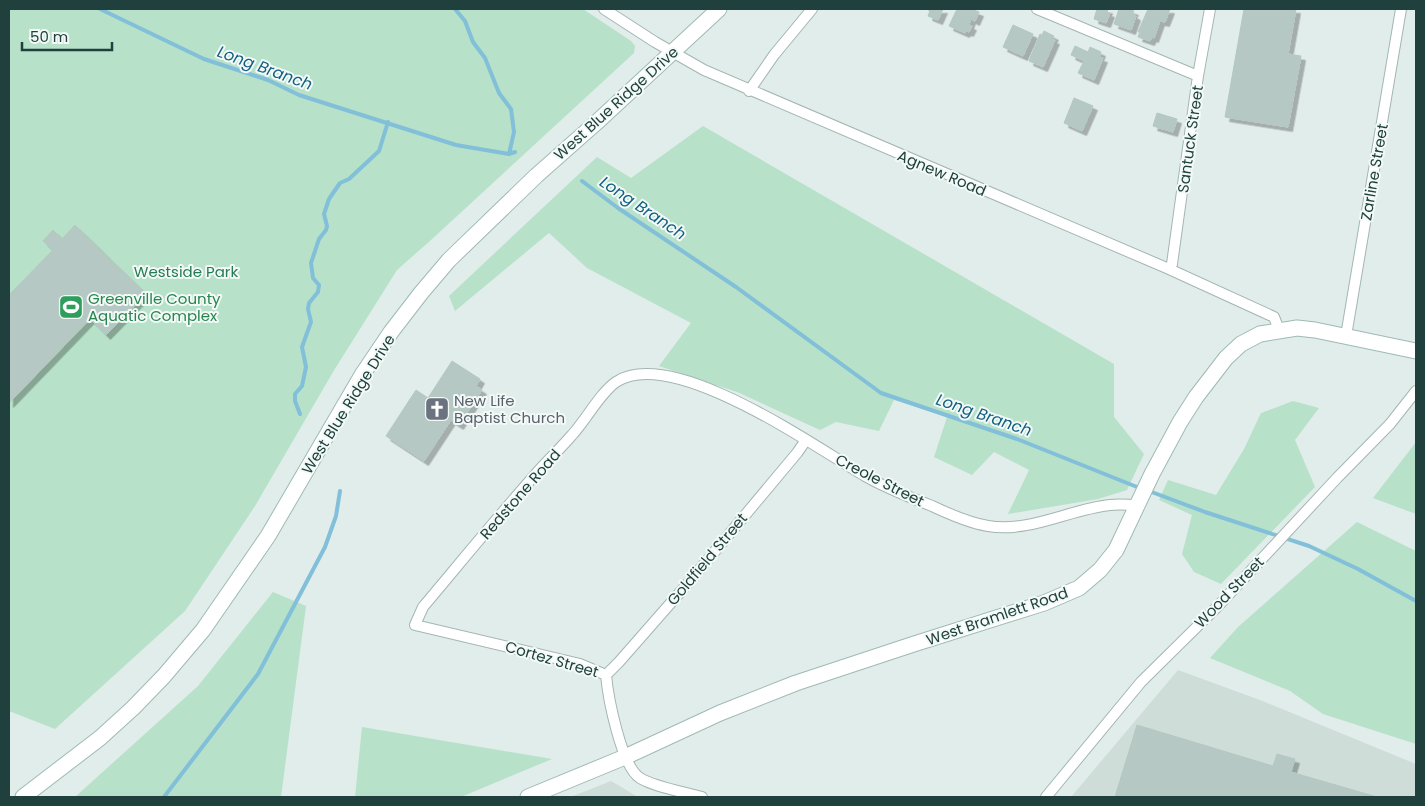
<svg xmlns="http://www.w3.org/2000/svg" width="1425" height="806" font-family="Poppins,sans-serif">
  <defs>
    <filter id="shadow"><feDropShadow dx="4.5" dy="4.5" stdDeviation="0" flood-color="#0004"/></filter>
  </defs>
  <rect width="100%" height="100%" fill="#e1edea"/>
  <path fill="#cfddd9" d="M1178,670L1260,700L1416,764V797H1071Z
    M611,781L638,797H570L591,789Z"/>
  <path fill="#b7e1c9" d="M9,9H583L631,41L635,46L634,53L431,240L397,270L333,372L255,506L185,611L55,729L9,711Z
    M703,126L1114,364V417L1144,454L1127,490L1098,499L1008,514L1029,470L994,452L972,475L934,457L947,417L894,400L879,431L836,422L820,430L737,392L659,366L691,323L587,268L549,233L455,311L449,296L597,157L631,178Z
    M1293,401L1319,408L1295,440L1315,487L1221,584L1194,572L1182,554L1192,515L1159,500L1168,480L1216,495L1244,449L1261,413Z
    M1416,442V514L1373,498Z
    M1357,522L1416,551V744L1323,714L1290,691L1210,658L1238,627Z
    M273,592L306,606L281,797H75L198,686Z
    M362,727L552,759L461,797H355Z"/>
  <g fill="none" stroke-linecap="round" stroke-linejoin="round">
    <path stroke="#82bfd9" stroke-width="4" d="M100,9L204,59L268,80L299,95L456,145L509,154L515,152
      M455,9L465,21L473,42L485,58L499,93L511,109L514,132L509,154
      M582,181L618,208L736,287L881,393L1017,439L1142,489
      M300,414L295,401V394L302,386L306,367L302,347L311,322L308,309L309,303L318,292L319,285L313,278L311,263L319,239L326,230L327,226L324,214L329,199L340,183L349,179L379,151L388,122
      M1149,491L1205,512L1309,546L1358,569L1416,601
      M164,797L258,674L325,547L336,516L340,491"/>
  </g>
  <path fill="#b6c8c3" stroke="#b3c8c2" filter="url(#shadow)" d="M928,9H943L938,20L928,16L930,11L928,10Z
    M957,9H971L979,12L975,21L971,19L969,25L972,26L969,32L966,31L965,33L949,26Z
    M1097,9H1108L1107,12L1110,13L1106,23L1094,19Z
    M1119,9L1123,11L1124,9H1128L1134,11L1132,14L1136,16L1131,30L1114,24Z
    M1148,9H1170L1165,22L1160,21L1154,38L1152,37L1150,41L1138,37L1140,32H1138Z
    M1244,9H1296L1288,54L1301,56L1288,127L1225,117Z
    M1013,25L1033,34L1023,56L1003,47Z
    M1044,31L1054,36L1052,39L1055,40L1043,67L1029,61L1040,34L1042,35Z
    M1075,46L1088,52L1090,47L1101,52L1099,57L1103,58L1094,80L1078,73L1084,61L1071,55Z
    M1074,98L1093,106L1082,131L1064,123Z
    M1157,113L1177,119L1173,132L1153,126Z
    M75,225L146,294L106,335L90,319L9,403V295L53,250L43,241L53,230L62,239Z
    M452,361L480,379L476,386L482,390L459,425L451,420L424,461L386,436L416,390L428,398Z
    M1137,725L1273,766L1277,754L1295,759L1291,772L1377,797H1115Z"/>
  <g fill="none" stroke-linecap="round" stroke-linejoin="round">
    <defs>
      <path id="street" d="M604,9L655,42L704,70L1169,269L1274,317L1279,330
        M1037,9L1198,76
        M749,91L774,55L812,9
        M1169,269L1172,264L1198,76L1210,9
        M1346,336L1401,9
        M606,675L619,662L690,581L797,453L806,440
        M702,797C685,792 654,787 640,778C621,766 608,697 606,675L580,664L415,625L423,607C460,563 496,519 534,476C546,462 560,449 572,435C586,420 600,393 616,382C672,345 815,447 865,476C886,488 909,497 932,506C949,514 969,523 988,526C1030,533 1070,509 1110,505C1119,504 1128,505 1136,505
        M1046,797L1141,682L1218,606L1337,478L1390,424L1416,391"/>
      <path id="secondary" d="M23,797L100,738L133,708L164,676L203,630L268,536L362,375L391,332L421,293L449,260L536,176L597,122L719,9
        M528,797L625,757L720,713L796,683L914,644L1044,603L1079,588L1100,570L1116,550L1152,474L1180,422L1196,397L1226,358L1241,344L1260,334L1297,328L1315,330L1416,351"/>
    </defs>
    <use href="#street" stroke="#a3b6b2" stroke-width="12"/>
    <use href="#secondary" stroke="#9ebab4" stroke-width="17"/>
    <use href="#street" stroke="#fff" stroke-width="10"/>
    <use href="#secondary" stroke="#fff" stroke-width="15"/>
  </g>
  <defs>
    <symbol id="stadium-square" viewBox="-11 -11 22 22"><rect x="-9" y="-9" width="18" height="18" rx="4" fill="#2e9e5b" stroke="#f2f9f7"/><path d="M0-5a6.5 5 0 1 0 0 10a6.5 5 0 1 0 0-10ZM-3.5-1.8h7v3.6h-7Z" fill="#fff"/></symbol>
    <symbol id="church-square" viewBox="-11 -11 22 22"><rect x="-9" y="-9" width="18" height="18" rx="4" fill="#6b7280" stroke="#f2f9f7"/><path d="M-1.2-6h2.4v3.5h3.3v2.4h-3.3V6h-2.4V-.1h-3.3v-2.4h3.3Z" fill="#fff"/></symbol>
  </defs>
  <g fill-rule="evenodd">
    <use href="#stadium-square" x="57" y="293" width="28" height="28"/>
    <use href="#church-square" x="423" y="395" width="28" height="28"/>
  </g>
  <g text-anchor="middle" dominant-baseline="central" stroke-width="4" stroke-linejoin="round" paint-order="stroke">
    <g font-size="15" fill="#1f403c" stroke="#f2f9f7">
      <text transform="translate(616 103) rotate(-42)">West Blue Ridge Drive</text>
      <text transform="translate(1190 139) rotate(-82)">Santuck Street</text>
      <text transform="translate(1374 172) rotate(-80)">Zarline Street</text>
      <text transform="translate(942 173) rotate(23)">Agnew Road</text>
      <text transform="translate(348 404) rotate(-58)">West Blue Ridge Drive</text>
      <text transform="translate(880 480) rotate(27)">Creole Street</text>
      <text transform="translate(520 494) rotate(-49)">Redstone Road</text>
      <text transform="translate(707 559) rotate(-50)">Goldfield Street</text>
      <text transform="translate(1229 592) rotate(-46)">Wood Street</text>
      <text transform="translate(997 616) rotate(-19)">West Bramlett Road</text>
      <text transform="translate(552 659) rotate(16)">Cortez Street</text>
    </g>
    <g font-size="15" fill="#247c53" stroke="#f2f9f7">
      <text x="186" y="271">Westside Park</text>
    </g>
    <g font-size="15" fill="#27864d" stroke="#f2f9f7" text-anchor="start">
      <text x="88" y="298">Greenville County<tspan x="88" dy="17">Aquatic Complex</tspan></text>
    </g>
    <g font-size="15" fill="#5b616d" stroke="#f2f9f7" text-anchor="start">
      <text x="454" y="400">New Life<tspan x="454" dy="17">Baptist Church</tspan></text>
    </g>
    <g font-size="16" font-style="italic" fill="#126083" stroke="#f2f9f7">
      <text transform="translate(265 68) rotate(20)">Long Branch</text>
      <text transform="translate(643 208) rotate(34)">Long Branch</text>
      <text transform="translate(984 415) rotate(19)">Long Branch</text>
    </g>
  </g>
  <rect width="1425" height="806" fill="none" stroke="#1f403c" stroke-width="20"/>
  <path d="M22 42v8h90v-8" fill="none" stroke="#1f403c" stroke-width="2.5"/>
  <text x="30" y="42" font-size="15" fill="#1f403c" stroke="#f2f9f7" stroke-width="4" paint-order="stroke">50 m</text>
</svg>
